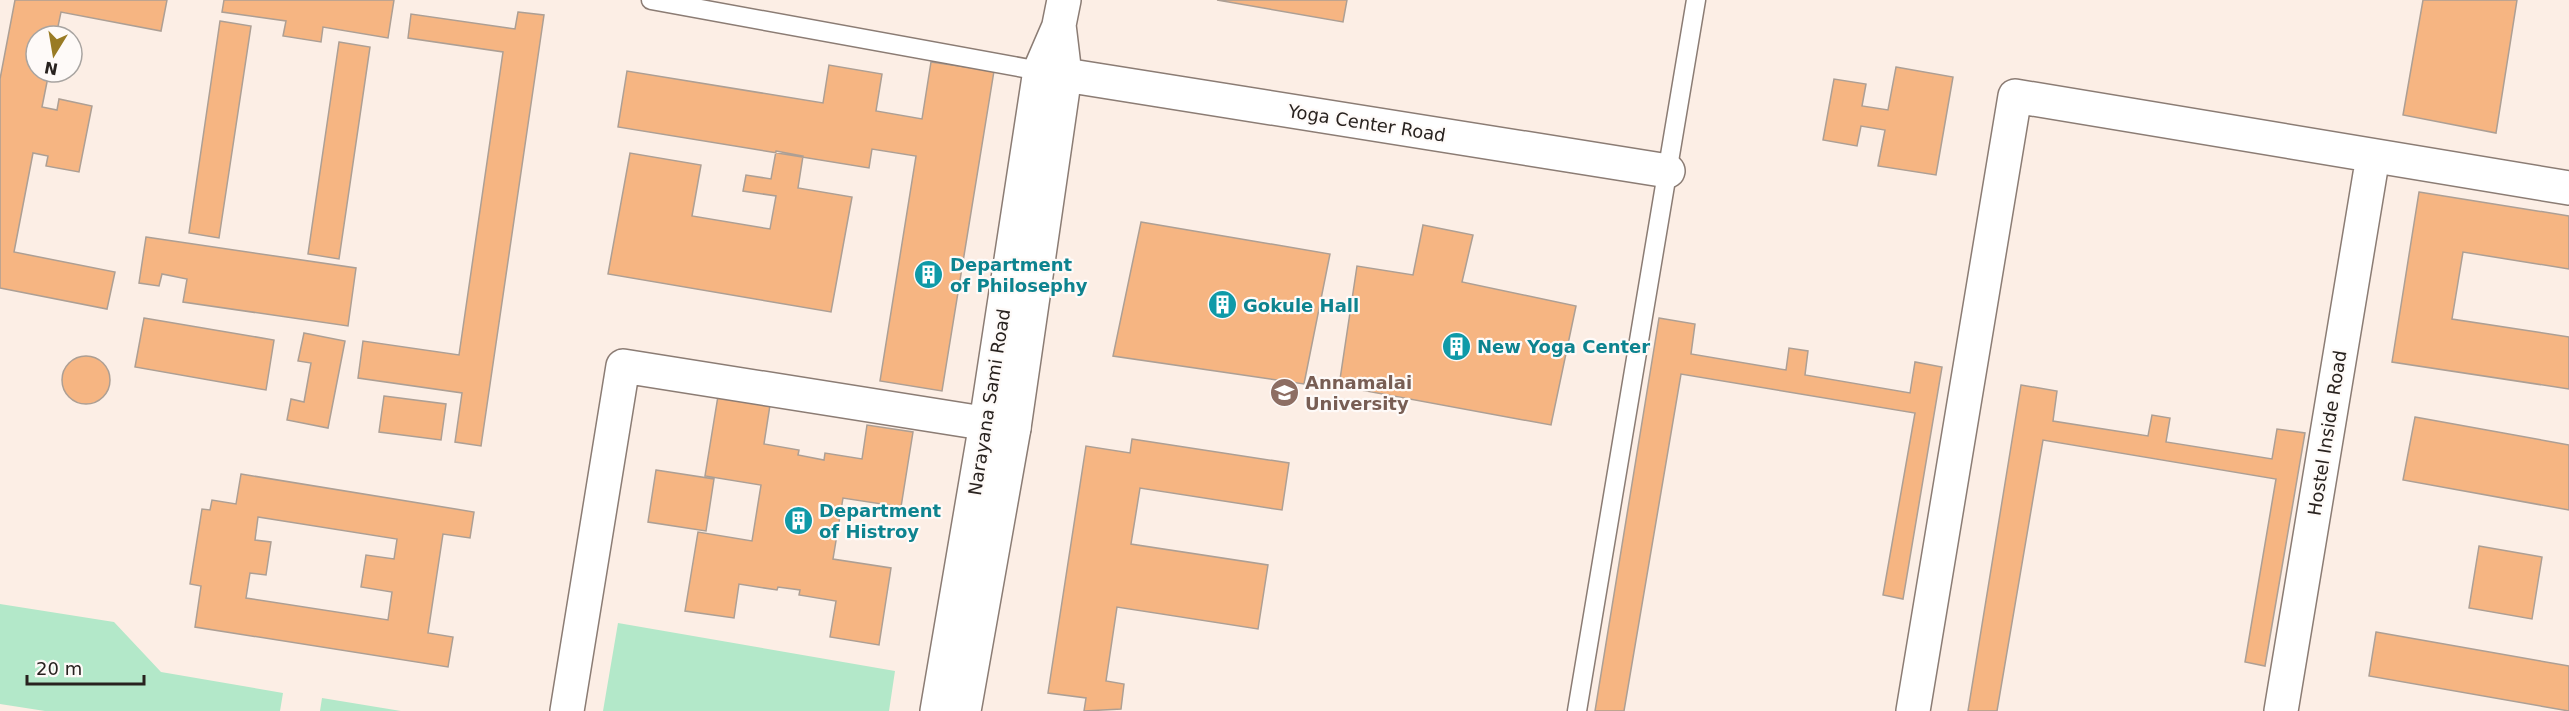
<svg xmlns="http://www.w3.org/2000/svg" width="2569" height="711" font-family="'DejaVu Sans',sans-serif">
  <rect width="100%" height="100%" fill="#fefaf8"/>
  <path fill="#fceee5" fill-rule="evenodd" d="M0,0H2569V711H0ZM36,36H72V72H36Z"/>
  <path fill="#b3e8c9" d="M0,604L114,622L161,672L283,693L280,711H45L0,704Z
    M618,623L895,671L889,711H603Z
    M322,698L401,711H320Z"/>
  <path fill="#f6b582" stroke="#ad9f94" stroke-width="1.5" fill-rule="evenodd" d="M15,0H167L161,31L61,12L56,36H36V72H49L42,107L57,110L59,99L92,106L79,172L46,166L48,156L33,153L14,252L115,272L107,309L0,288V79Z
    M224,0H394L388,38L323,27L321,42L283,36L286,21L222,12Z
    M1217,0H1347L1343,22Z
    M2423,0H2517L2496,133L2403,115Z
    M518,12L544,15L481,446L455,442L462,393L358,378L363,341L459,355L503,52L408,38L411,14L515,29Z
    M220,21L251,26L219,238L189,233Z
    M339,42L370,47L339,259L308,254Z
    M931,62L994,71L942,391L880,381L916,156L872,149L869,168L618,127L627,71L823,103L829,65L882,74L876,111L922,119Z
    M1896,67L1953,77L1936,175L1878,166L1885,130L1861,126L1857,146L1823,140L1834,79L1866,84L1862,106L1888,110Z
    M776,151L803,156L798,188L852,197L831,312L608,274L630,153L701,165L692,216L770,229L776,196L743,191L746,175L771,179Z
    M2419,192L2569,216V269L2463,252L2452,319L2569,337V389L2392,362Z
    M1141,222L1330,254L1304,384L1113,356Z
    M1423,225L1473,235L1462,282L1576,306L1551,425L1339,386L1357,266L1413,275Z
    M146,237L356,268L348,326L183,302L187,279L162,274L159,286L139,283Z
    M144,318L274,340L266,390L135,367Z
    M1659,318L1695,324L1691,354L1786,370L1789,348L1808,351L1805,375L1910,393L1915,362L1942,367L1903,599L1883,595L1915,413L1681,374L1624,711H1595Z
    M304,333L345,341L328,428L287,420L291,399L304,402L311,363L298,361Z
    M62 380a24 24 0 1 1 48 0a24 24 0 1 1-48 0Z
    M2021,385L2057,391L2053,421L2148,436L2152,415L2170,418L2166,442L2272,459L2277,429L2305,433L2265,666L2245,662L2276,479L2043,440L1997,711H1968Z
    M384,396L446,404L441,440L379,432Z
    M718,396L770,405L764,444L799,450L798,455L824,460L825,453L862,459L867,425L913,432L901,507L843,498L833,559L891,568L879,645L830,637L836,601L799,595L800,590L778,587L777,590L739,584L734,618L685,611L698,532L752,541L761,485L705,476Z
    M2415,417L2569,445V510L2403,480Z
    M1132,439L1289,463L1282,510L1140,488L1131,544L1268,565L1258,629L1117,607L1106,681L1124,684L1121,709L1084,711L1086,698L1048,693L1086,446L1130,453Z
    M656,470L714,479L706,531L648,522Z
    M241,474L474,512L470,538L443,534L428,633L453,637L448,667L195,627L201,586L190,584L202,509L210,510L212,500L236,504ZM258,517L397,539L394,559L366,555L361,587L392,592L388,620L246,598L250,573L266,575L271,542L255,540Z
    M2479,546L2542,557L2532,619L2469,608Z
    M2376,632L2569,666V711L2369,676Z"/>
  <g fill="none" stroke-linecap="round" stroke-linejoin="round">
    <defs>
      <path id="lane" d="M651,0L1046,72
        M1577,711L1696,0"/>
      <path id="street" d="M567,711L623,366L1014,428
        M1913,711L2015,96L2569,188
        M2281,711L2373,156"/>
      <path id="secondary" d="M1065,75L1668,171
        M937,711L986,423L1040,70L1059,26
        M964,711L1014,428L1065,75L1059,25L1064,0"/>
    </defs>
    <use href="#lane" stroke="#8b7c74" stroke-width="21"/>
    <use href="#street" stroke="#8b7c74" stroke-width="36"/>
    <use href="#secondary" stroke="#8b7c74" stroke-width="36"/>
    <use href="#lane" stroke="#fff" stroke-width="18"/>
    <use href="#street" stroke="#fff" stroke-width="33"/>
    <use href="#secondary" stroke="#fff" stroke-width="33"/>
  </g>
  <defs>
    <symbol id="building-disc" viewBox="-11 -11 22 22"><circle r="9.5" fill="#0f9aa8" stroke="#fefaf8"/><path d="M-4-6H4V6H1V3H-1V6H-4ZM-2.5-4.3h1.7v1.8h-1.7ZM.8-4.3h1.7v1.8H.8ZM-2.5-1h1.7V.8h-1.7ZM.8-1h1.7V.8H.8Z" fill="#fff"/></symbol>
    <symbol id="university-disc" viewBox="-11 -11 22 22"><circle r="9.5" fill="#8d6e63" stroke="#fefaf8"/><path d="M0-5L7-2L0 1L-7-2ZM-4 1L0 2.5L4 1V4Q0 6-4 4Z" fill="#fff"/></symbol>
  </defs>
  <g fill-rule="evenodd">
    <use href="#building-disc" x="912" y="258" width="33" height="33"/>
    <use href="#building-disc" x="1206" y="288" width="33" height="33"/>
    <use href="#building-disc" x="1440" y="330" width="33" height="33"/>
    <use href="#university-disc" x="1268" y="376" width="33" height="33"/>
    <use href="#building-disc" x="782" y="504" width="33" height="33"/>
  </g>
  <g text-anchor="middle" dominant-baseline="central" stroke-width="4.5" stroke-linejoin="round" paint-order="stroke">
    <g font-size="18" fill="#28221f" stroke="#fefaf8">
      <text transform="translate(1367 123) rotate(9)">Yoga Center Road</text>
      <text transform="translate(989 402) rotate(-81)">Narayana Sami Road</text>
      <text transform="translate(2327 433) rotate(-81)">Hostel Inside Road</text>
    </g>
    <g font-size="18" font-weight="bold" fill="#0d838f" stroke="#fefaf8" text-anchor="start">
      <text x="950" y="264">Department<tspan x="950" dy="21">of Philosephy</tspan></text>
      <text x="1243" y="305">Gokule Hall</text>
      <text x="1477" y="346">New Yoga Center</text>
      <text x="819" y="510">Department<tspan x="819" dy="21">of Histroy</tspan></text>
    </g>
    <g font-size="18" font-weight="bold" fill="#785e54" stroke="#fefaf8" text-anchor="start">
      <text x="1305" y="382">Annamalai<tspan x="1305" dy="21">University</tspan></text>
    </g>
  </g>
  <g transform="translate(54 54) rotate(191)"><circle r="28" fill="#fefaf8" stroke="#a8a4a1" stroke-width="1.5"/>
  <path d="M0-4.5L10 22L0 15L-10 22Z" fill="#997b24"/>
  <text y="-9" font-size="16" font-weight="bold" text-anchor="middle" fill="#28221f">N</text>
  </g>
  <path d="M27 675v9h117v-9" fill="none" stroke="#28221f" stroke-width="3"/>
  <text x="36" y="675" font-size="18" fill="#28221f" stroke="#fefaf8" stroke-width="4.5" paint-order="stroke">20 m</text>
</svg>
